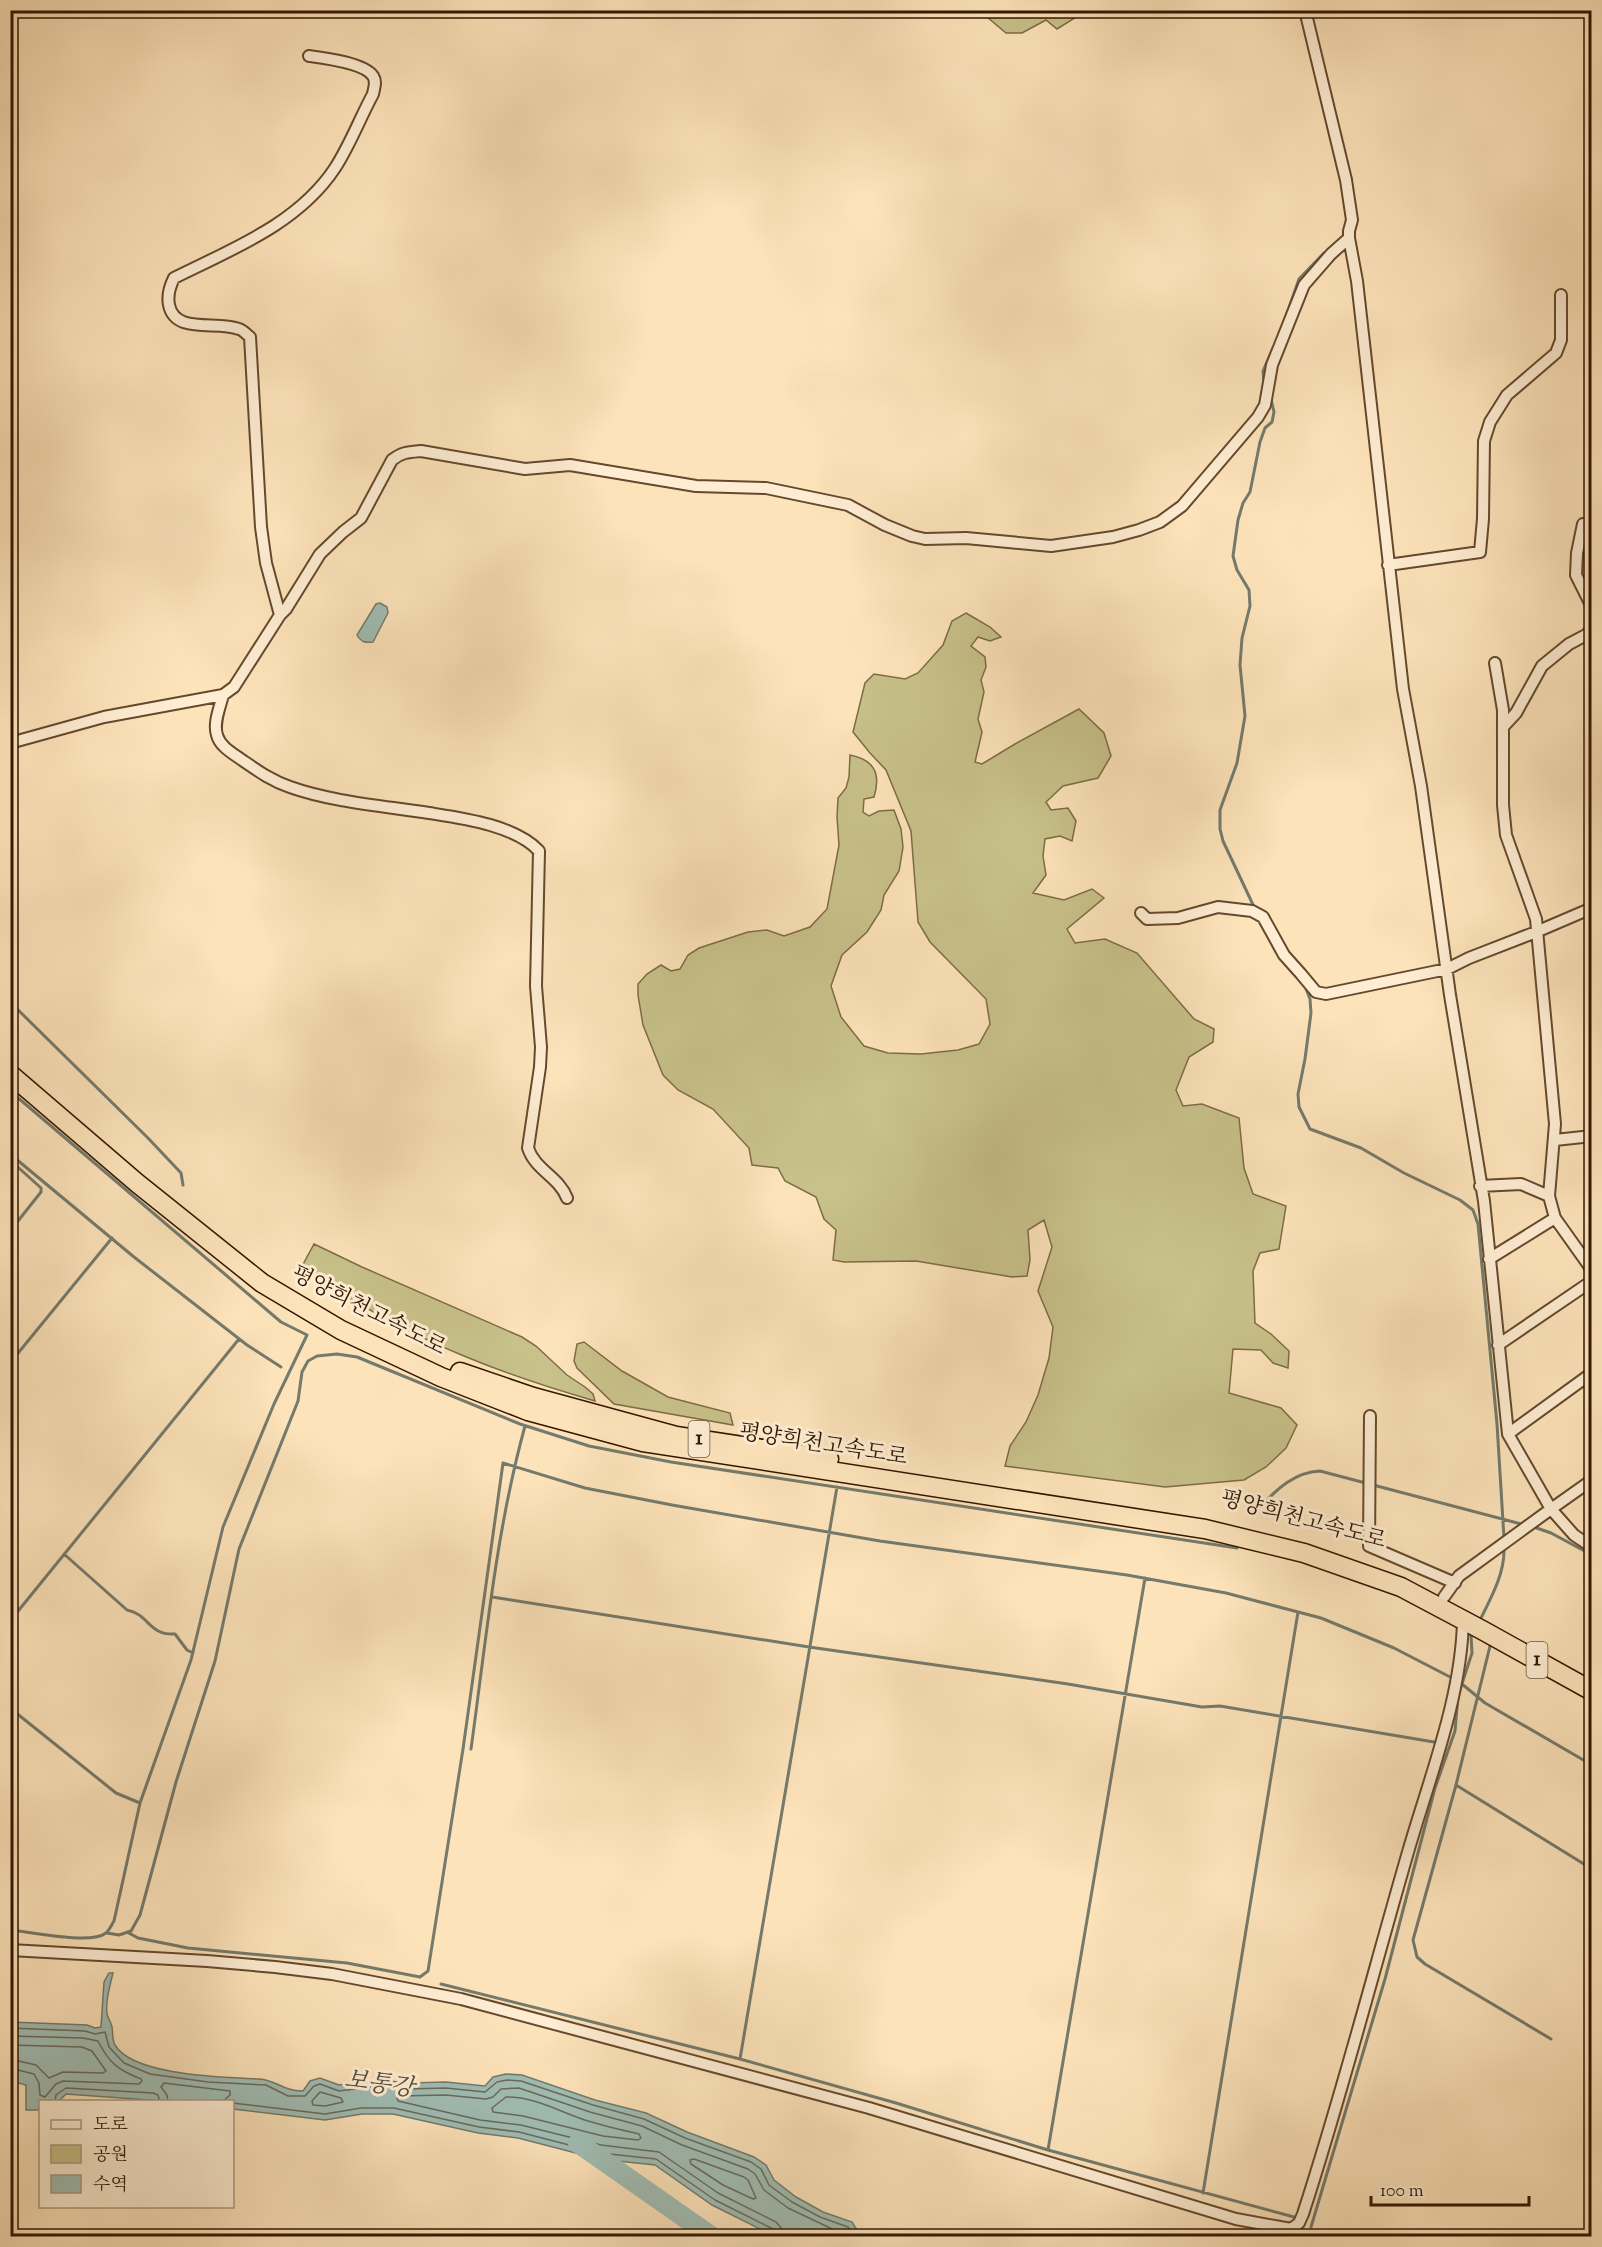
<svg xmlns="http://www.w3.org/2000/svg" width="1602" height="2247" font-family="'Sorts Mill Goudy','Noto Serif KR',serif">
  <rect width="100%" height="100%" fill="#fde3ba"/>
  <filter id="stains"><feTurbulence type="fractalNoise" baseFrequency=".00333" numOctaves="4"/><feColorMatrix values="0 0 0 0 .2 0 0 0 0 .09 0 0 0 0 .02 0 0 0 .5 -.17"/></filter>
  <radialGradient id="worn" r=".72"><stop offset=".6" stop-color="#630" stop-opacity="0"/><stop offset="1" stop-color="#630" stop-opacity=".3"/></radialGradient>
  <path fill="#c8c18a" stroke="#7d6c45" stroke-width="1.5" d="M980,11H1083L1078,16L1057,29L1046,20L1022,33H1006Z
    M966,613L990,627L1001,637L990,641L978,637L971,646L985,657L986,667L981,680L984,692L978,719L982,732L975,762L982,764L1015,744L1079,709L1104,733L1111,756L1098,778L1063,786L1046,802L1051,810L1068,808L1076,821L1072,841L1060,836L1045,839L1043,856L1046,875L1033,893L1064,900L1092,889L1104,898L1067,929L1075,943L1105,939L1137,953L1194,1019L1214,1029L1213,1042L1189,1057L1176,1090L1183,1106L1202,1104L1239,1118L1244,1168L1253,1194L1286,1206L1279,1249L1260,1253L1253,1271L1255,1323L1271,1334L1289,1351L1288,1368L1273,1363L1261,1350L1233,1349L1229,1393L1281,1408L1297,1425L1286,1448L1266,1467L1244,1480L1165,1487L1005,1466L1010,1446L1026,1422L1038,1395L1049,1358L1053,1327L1038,1291L1052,1247L1044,1220L1028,1230L1030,1260L1027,1276L1012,1277L916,1261L844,1262L833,1260L836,1230L824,1219L816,1197L785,1181L778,1168L752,1165L749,1148L713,1109L678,1090L663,1075L643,1025L638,995V984L647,974L661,965L671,971L680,969L688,955L699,948L748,932L767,930L784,936L810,927L827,909L839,845L837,817L838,798L846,788L849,777L850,755C875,760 881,774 874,797L864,799L863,812L869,816L879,811L894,810L901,829L903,847L899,871L884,895L881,910L867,932L842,955L831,986L841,1017L864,1046L888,1053L921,1054L958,1050L979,1044L990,1024L986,999L930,942L918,922L911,831L886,770L870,753L853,732L865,683L874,674L905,679L918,673L943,645L952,621Z
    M314,1244L362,1267L522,1337L536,1346L567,1375L585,1387L593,1394L595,1401C550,1388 507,1374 464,1356C407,1333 354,1301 300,1270Z
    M584,1342L622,1371L668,1397L730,1413L733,1425L614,1404L577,1368L574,1361L577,1344Z"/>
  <path fill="#a0bdb4" stroke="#747a6c" stroke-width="1.5" d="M380,603L387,607L388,613L373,642C365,643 361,642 357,635L376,604Z
    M109,1973H113C110,1985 105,2001 107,2014C108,2018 111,2022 112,2027C113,2033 112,2040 115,2045C133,2076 225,2077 259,2079C277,2080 282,2091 303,2091L310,2081L320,2078L339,2085L380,2080L408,2083L446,2082L485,2086L493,2077L506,2074L522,2075L595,2100L646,2113L687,2132L754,2157L766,2165L774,2180L796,2197L823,2212L852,2222L861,2236H774L712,2205L655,2165L599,2159L518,2138L478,2133L393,2114H362L325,2120L233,2109L232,2102H177L66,2094L59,2101L40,2102V2110H26V2085L11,2081V2022L87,2025L95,2028L101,2027L104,1982Z"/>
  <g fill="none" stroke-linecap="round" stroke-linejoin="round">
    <path stroke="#696a5a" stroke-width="1.5" d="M10,2028L85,2031L95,2034L105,2032L109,2047L124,2063L150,2074L208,2082L266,2085L288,2096H305L314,2086L320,2084L339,2091L380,2086L407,2089L446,2088L485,2092L497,2082L507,2080L521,2081L593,2105L644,2119L685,2138L751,2162L761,2169L769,2185L792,2202L820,2217L848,2227L855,2236
      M10,2036L83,2038L98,2041C109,2063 118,2070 141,2079L142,2081L139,2084L63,2081L56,2084L45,2097L40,2095L39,2083L34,2074L10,2068
      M10,2045L82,2047L92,2051L106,2071L103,2073L63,2072L49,2078L36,2065L10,2059
      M320,2092L341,2098L343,2102L325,2106L313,2105L312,2101Z
      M506,2097C534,2096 562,2113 588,2121C604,2126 622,2130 639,2134L641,2138L638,2140L603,2136L523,2116L493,2112L492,2108Z
      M55,2102L56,2095L66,2088L153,2093L158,2095L160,2102
      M168,2102L167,2095L161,2087L164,2083L230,2091V2095L222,2102
      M232,2103L325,2114L361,2108H394L479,2127L519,2132L600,2153L656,2159L715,2200L773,2229L776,2236
      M694,2159L744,2177L748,2180L756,2198L753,2199L723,2185L691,2164L690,2160Z
      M784,2236L782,2229L776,2222L718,2193L659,2152L601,2145L521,2125L480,2120L398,2101L397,2098L399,2096L446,2095L486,2099L493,2097L501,2089L519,2088L590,2112L642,2126L682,2145L748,2169L755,2174L764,2190L788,2208L847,2236"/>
    <path stroke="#747a6c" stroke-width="3" d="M1284,322L1299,279L1324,253
      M1264,384L1263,371L1273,348
      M1255,909L1223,841L1220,829V810L1237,763L1245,716L1240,665L1242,638L1250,606L1249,590L1237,570L1233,556L1238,520L1243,503L1250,492L1260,442L1265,428L1272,422L1274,412L1270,395
      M1284,962L1305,986L1310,999L1311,1013L1305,1059L1298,1094L1299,1107L1310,1129L1361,1148L1404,1173L1460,1200L1473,1210L1478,1224L1480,1245L1497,1424L1504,1538
      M10,1002L148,1138L181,1173L183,1185
      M10,1091L281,1322L307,1335L274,1404L223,1527L191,1660L140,1803L114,1921C112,1924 109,1931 106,1933C91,1945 31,1932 10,1930
      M10,1154L134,1257L247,1345L281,1367
      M10,1160L41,1188V1192L10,1231
      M10,1363L112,1238
      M1261,1506C1277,1489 1295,1472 1320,1471L1525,1525
      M1531,1526L1551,1533L1592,1555
      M64,1554L127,1610C149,1614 149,1636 175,1634L187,1650L193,1653
      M492,1597L809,1647L1068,1684L1202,1707L1220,1706L1434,1742
      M1480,1620C1491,1598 1505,1573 1504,1548
      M10,1621L239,1339
      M1491,1642L1456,1785L1413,1940L1417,1957L1425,1964L1551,2039
      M1462,1684L1485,1703L1592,1765
      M10,1708L116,1793L140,1803
      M471,1749C486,1641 496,1531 525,1426
      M1456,1785L1592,1869
      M127,1932L138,1938L188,1948L347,1963L420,1977L428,1971L463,1749L503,1463L585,1488L672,1505L880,1541L1127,1575L1226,1593L1321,1618L1394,1648L1454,1679
      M107,1933L119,1935L131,1931L140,1915L176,1782L215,1661L239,1549L298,1401L302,1372L308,1361L317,1356L337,1354L357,1357L520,1424L589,1446L671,1462L1237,1548
      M441,1984L740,2059L896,2103L1048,2150L1294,2217
      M740,2059L837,1487
      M1048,2150L1145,1578
      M1203,2193L1298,1612
      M1311,2227L1385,1979L1435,1788L1455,1731L1458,1696L1472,1653L1471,1636L1474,1631"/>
    <path stroke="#a0bdb4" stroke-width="20" d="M578,2143L711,2236"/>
    <defs>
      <path id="minor" d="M1305,10L1346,180L1352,220L1349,231V238L1357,281L1403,689L1421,786L1450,995L1484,1201L1508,1434L1551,1509L1459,1576L1444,1597
        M1583,524L1577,553L1576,575L1592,607
        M1388,565L1480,552L1483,519L1484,441L1490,422L1507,395L1556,353L1561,340V295
        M280,615L286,609L320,554L343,532L361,518L392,460C402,452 409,452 421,451L525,469L570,465L696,486L766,488L848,505L885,525L912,536L925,539L966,538L1051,546L1113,537L1139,530L1160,522L1182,506L1258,417L1265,405L1272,365L1304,285L1331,254L1349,238
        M1495,663L1503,710V805L1506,835L1536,919L1555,1124L1549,1196
        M223,695C220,707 213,723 217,735C220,747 234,754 242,760C258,771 272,781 290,787C332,802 384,806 429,813C461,818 515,825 539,851L536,986L541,1047L540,1067L528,1148C535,1170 559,1177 567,1198
        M1503,727L1516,713L1542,666L1569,644L1586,635L1592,629
        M10,743L104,717L223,695L234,687L280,615L266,563L261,527L250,337C246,334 243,330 239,329C217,320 175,335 169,305C167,295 170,286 174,278C232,249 298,224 335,168C350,145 360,118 373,94C374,88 377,82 373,76C364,63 324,58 309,56
        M1141,913L1147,919L1178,918L1218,907L1252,911L1263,917L1284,955L1301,974L1316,992L1326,994L1447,969L1469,958L1536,932L1592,908
        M1555,1140L1592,1136
        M1480,1186L1521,1184L1549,1196L1555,1218L1592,1270
        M1489,1259L1555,1218
        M1498,1345L1592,1281
        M1370,1416L1369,1546L1455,1583
        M1508,1434L1592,1373
        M1592,1480L1551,1509L1574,1535L1592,1547
        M10,1950L207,1961L275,1967L332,1974L461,1999L869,2108L1236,2219L1291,2229L1299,2223L1303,2214C1342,2094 1373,1973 1408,1852C1429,1779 1462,1696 1463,1619"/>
      <path id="motorway" d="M10,1074L137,1183L262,1283L341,1330L441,1377L528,1411L643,1442L1205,1529L1304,1553L1401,1587L1482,1630L1592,1691
        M460,1372L533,1397L676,1436L829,1459"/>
    </defs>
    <use href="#minor" stroke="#65492e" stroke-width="14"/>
    <use href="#motorway" stroke="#321600" stroke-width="21"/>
    <use href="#minor" stroke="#feedd2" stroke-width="10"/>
    <use href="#motorway" stroke="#fde3ba" stroke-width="18"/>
  </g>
  <g text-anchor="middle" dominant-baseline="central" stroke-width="6" stroke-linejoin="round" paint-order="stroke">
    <g fill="#feedd2" stroke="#6f563f" stroke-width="1.5">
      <rect x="688.5" y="1421" width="21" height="36" rx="4.5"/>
      <rect x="1526.5" y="1642" width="21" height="36" rx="4.5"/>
    </g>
    <g font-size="21" font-weight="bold" fill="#321600">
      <text x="699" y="1439">1</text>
      <text x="1537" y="1660">1</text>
    </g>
    <g font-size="22" fill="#321600" stroke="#feedd2">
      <text transform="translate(368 1312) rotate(27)">평양희천고속도로</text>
      <text transform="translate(823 1446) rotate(9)">평양희천고속도로</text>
      <text transform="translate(1303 1521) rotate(15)">평양희천고속도로</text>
    </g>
    <g font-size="24" font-style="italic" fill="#58503f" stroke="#feedd2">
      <text transform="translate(379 2085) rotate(8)">보통강</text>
    </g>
  </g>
  <rect width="1602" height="2247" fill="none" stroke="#fde3ba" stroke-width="36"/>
  <rect x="12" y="12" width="1578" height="2223" fill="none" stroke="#321600" stroke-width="3"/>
  <rect x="18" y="18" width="1566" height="2211" fill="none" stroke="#321600" stroke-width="1.5"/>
  <rect x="39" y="2100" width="195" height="108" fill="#feedd2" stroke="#ac977e" stroke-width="1.5"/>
  <rect x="51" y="2120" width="30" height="9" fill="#feedd2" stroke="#ac977e" stroke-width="1.5"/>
  <text x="93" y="2130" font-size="18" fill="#321600">도로</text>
  <rect x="51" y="2145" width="30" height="18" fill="#c8c18a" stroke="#ac977e" stroke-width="1.5"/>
  <text x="93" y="2160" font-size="18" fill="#321600">공원</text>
  <rect x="51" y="2175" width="30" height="18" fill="#a0bdb4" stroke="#ac977e" stroke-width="1.5"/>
  <text x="93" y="2190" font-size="18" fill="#321600">수역</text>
  <path d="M1371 2196v9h158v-9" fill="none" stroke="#321600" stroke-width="3"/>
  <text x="1380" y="2196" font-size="18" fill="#321600" stroke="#feedd2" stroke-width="4.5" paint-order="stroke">100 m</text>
  <rect width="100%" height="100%" filter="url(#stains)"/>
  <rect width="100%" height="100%" fill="url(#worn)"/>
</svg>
